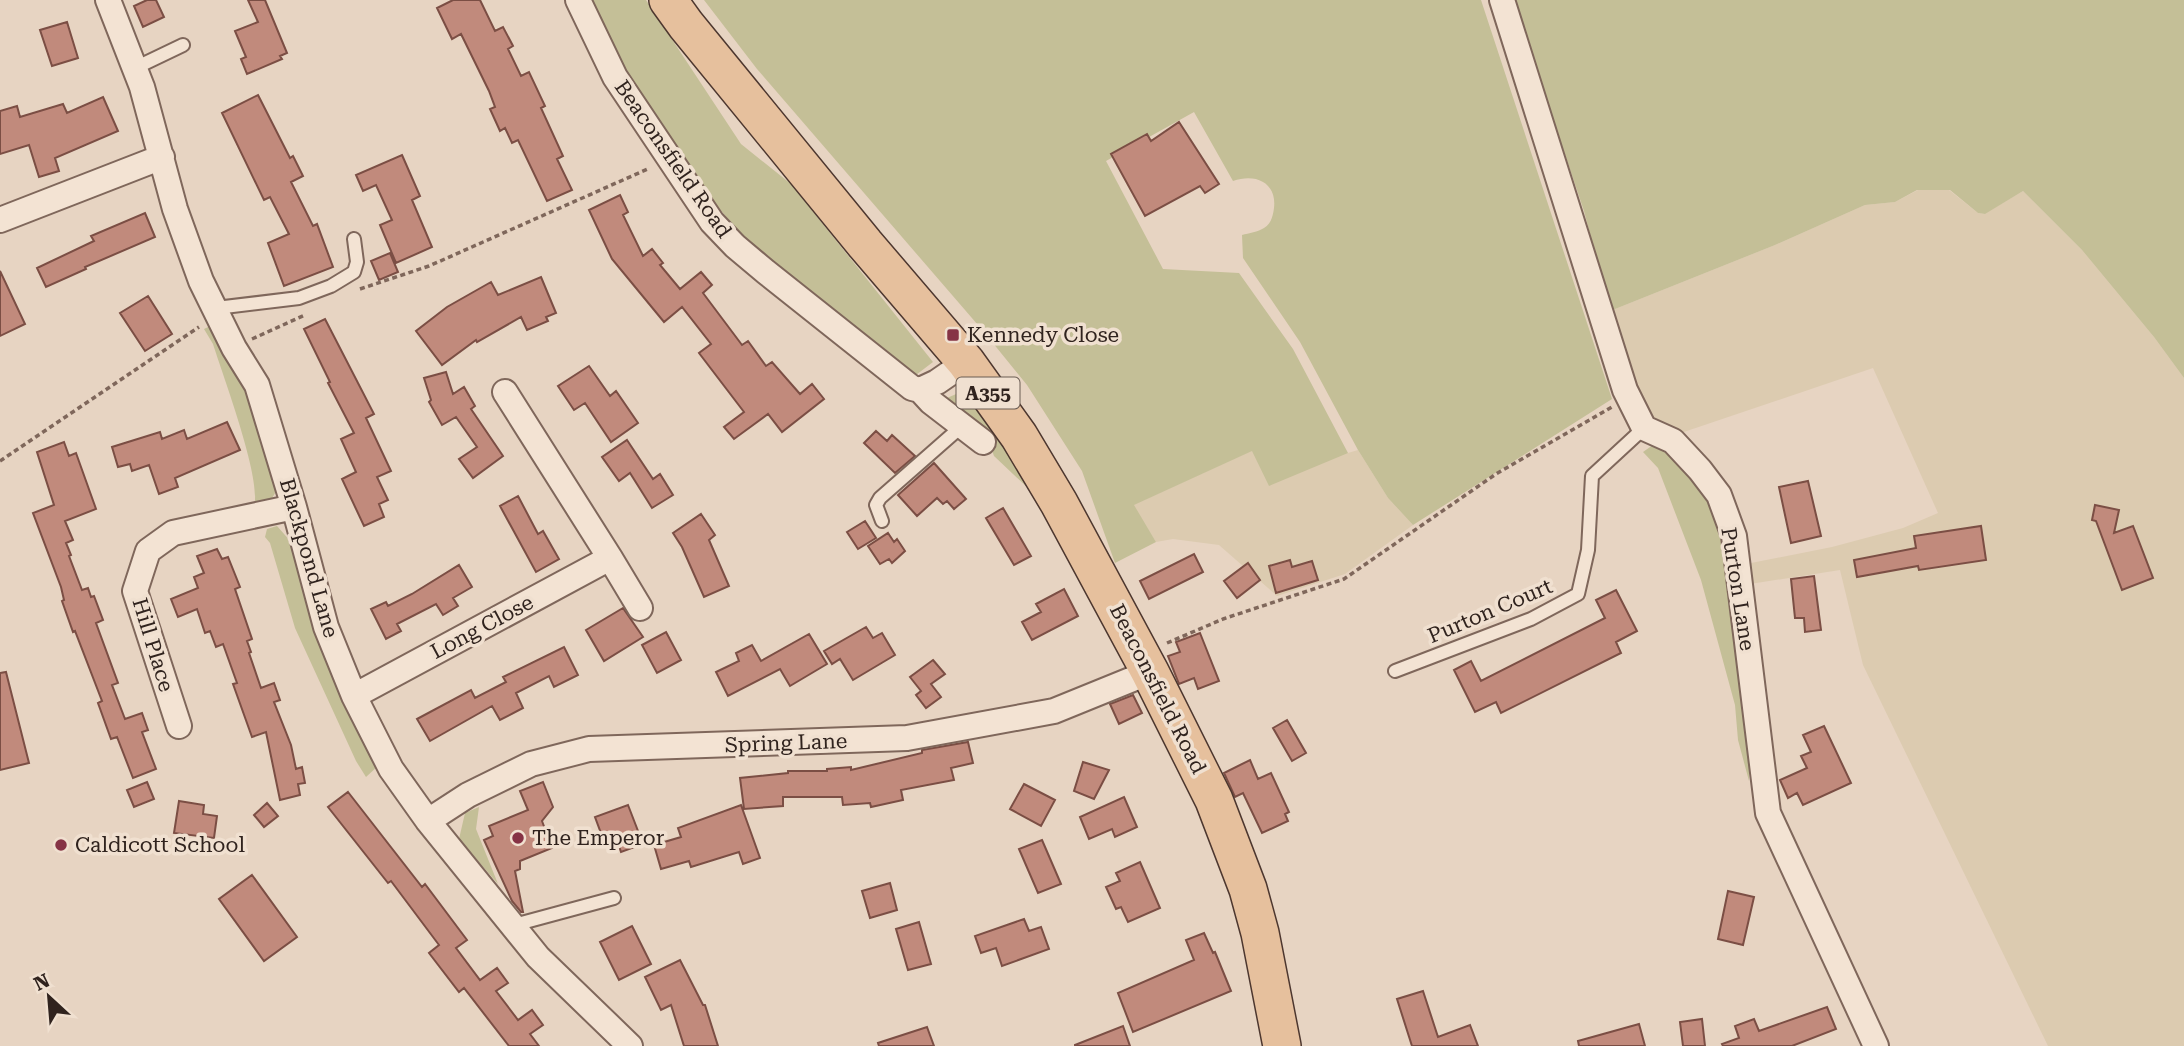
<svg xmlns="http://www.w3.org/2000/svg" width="2184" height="1046" font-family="'Roboto Serif',serif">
  <rect width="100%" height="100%" fill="#e7d4c2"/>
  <path fill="#dccbb0" d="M1918,190H1949L1978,213L1984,214L2023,191L2082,250L2154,337L2184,378V1046H2048L1863,665L1840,570L1750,584L1746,564L1832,547L1903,528L1938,513L1873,368L1672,436L1648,412L1633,385L1610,311L1775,245L1865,205L1895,202Z
    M1253,450L1348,453L1358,450L1388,498L1413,525L1345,574L1277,596L1219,545L1173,539L1156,542L1133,505Z"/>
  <path fill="#c4bf97" d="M586,0H646L741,144L791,184L933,362L912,378L751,247L672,151Z
    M704,0H1481L1612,399L1413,525L1388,498L1358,450L1300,342L1243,258L1242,235C1249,233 1258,232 1264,228C1271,224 1273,216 1274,208C1277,182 1255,173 1233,181L1194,112L1106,161L1163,269L1239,273L1293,349L1348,453L1269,486L1252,451L1134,505L1156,542L1115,563L1082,471L1027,385L984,332L757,69Z
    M1513,0H2184V378L2154,337L2082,250L2023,191L1985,214L1978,213L1950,190H1917L1895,202L1865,205L1775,245L1610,311L1584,211Z
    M214,324C247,368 262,438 277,490L269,503L254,506C262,479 223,376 213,344L204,329Z
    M970,388L1047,506L994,456L989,442L947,398Z
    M1660,440L1717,501L1727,548L1749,743V781L1738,740L1735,705L1701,580L1658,468L1643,452Z
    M277,526L292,543L378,766L366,777L356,761L295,628L270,543L265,537L267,529Z
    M479,807L476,829L498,884L459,839L465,813Z"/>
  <path fill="#c18a7c" stroke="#7b4e44" stroke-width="2" d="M147,0H156L164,17L143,27L134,6Z
    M248,0H265L287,53L280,56L282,59L247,74L241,59L246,57L235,31L258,22Z
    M453,0H480L495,31L503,27L513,46L508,49L521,76L529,72L545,106L541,108L563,156L557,159L572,190L547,201L518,140L512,143L505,128L500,131L490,109L495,107L489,91L461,34L452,39L437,8Z
    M67,22L78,58L52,66L40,30Z
    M258,95L290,158L293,156L303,176L291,182L313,226L317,224L333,267L284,286L268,243L289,234L270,197L264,200L222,113Z
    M103,97L118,131L55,158L59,171L39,177L29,145L0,154V111L17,106L20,117L63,104L67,113Z
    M1179,122L1219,184L1205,193L1200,186L1145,216L1111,154L1147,134L1151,141Z
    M402,155L420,196L412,200L432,247L396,263L380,225L392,220L376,185L363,191L356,175Z
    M620,195L628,212L623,215L643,256L652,249L663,263L660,265L680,289L701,272L712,285L703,293L742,345L748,341L766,366L772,362L800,394L812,384L824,399L782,432L768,414L734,439L724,427L744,412L699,353L711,344L682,307L664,322L612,259L589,210Z
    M145,213L155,237L85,267L86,269L46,287L37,268L94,241L91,236Z
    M390,253L398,272L379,280L371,261Z
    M0,271L25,324L0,336Z
    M541,277L556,313L546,317L548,321L527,330L521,317L477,342L476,340L442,365L416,331L447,307L491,282L498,295Z
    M148,296L172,334L145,351L120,313Z
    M325,319L374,414L366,418L391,471L377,477L388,500L379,504L384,517L364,526L342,479L356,472L341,439L354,433L328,383L330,382L304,329Z
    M589,366L610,396L616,391L638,423L611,442L585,403L574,410L558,386Z
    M446,372L453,394L464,387L475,406L471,409L503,456L473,478L459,459L477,447L456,417L442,425L429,402L431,400L424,378Z
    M227,422L240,450L175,478L178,487L159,494L149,465L132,471L130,464L118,467L112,447L160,432L162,439L184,430L187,439Z
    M876,431L887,441L892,435L915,456L895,473L864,443Z
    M627,440L653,479L660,474L673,495L652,508L630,473L619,481L602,457Z
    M64,442L69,456L76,453L96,509L65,521L73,540L66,543L71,555L69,556L82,590L88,588L91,597L94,596L103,620L96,623L118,683L112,685L125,719L142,713L148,730L142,732L156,769L133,778L117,737L111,739L98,703L102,701L75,631L73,632L62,601L64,600L61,587L33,513L54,505L37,452Z
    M934,463L966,499L954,509L947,501L943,504L937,498L917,516L898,495Z
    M1808,481L1821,536L1791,543L1779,487Z
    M518,496L538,534L543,531L559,559L536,572L500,506Z
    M2095,505L2119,510L2114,533L2133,526L2153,578L2122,590L2096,521L2092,520Z
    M1003,508L1031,556L1014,565L986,518Z
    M701,514L715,535L709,540L729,586L704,597L682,547L673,533Z
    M865,521L876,538L858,549L847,532Z
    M1981,526L1986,560L1919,570L1918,566L1857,577L1854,560L1916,548L1914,536Z
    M888,533L894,542L897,539L905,551L892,563L889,559L880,564L868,546Z
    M217,549L222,559L228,557L240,587L235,589L252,639L247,641L251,652L249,653L261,688L274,683L280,700L274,702L291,745L296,769L302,767L305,783L298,784L300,795L280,800L266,732L252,737L233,684L237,683L223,644L216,647L210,631L205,633L197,609L178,617L171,599L198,588L194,577L204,573L197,556Z
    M1194,554L1203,572L1149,599L1140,581Z
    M1290,560L1292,567L1312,561L1318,580L1276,593L1269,566Z
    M1248,563L1260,580L1237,598L1224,581Z
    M459,565L472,587L453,598L458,606L443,615L436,604L397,624L401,631L386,639L371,609L386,602L388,606L412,594Z
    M1814,576L1821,630L1805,632L1804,618H1795L1791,579Z
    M1064,589L1078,616L1032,640L1022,622L1041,612L1036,604Z
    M1616,590L1637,631L1616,642L1621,653L1501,713L1496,702L1475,712L1454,670L1471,661L1481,681L1605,618L1596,600Z
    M623,608L643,637L604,661L586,630Z
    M866,627L873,638L882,633L895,655L853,680L840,659L832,664L824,651Z
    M666,632L681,660L657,673L642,645Z
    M1200,633L1219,681L1198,689L1194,678L1179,684L1168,656L1180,652L1176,642Z
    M809,634L827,664L790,686L780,669L728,696L716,672L739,661L736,653L752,645L761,661Z
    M564,647L578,675L554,687L549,676L516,693L523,708L500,720L492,706L430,741L417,719L471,690L475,698L506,682L503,677Z
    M933,660L945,674L931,684L941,697L926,708L916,695L921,691L910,677Z
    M6,672L29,763L0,770V673Z
    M1133,695L1142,713L1119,724L1110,704Z
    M1287,720L1306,753L1292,761L1273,728Z
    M1824,726L1851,783L1803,805L1797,793L1788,798L1780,780L1807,768L1801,756L1811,752L1803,735Z
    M968,742L973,763L951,768L954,780L901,790L903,800L871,807L870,803L843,805L842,797H783V806L744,809L740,778L788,773V771H827V769L851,767V770L922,753V750Z
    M1250,760L1258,779L1271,773L1289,812L1285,814L1288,821L1262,833L1243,793L1235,797L1224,773Z
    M1083,762L1109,770L1094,799L1074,791Z
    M147,782L154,799L134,807L127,790Z
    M543,782L553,807L542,821L552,848L520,861V869L515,871L523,912H521L512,901L484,840L493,836L489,826L528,810L520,791Z
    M1024,784L1055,800L1041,826L1010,809Z
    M348,792L422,887L425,884L467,940L456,948L480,980L497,968L508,983L496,991L518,1020L532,1010L543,1025L530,1034L539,1046H509L464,988L459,992L429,953L439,945L391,881L388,883L328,807Z
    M1124,797L1137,827L1115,837L1112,829L1089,839L1080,817Z
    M179,801L204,805L203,814L217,816L214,838L174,833Z
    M267,803L278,816L264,827L254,815Z
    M628,805L643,844L621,852L617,840L605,844L595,817Z
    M741,805L760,858L743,864L739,852L691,867L689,861L661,869L654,845L681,837L678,828Z
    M1042,840L1061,884L1038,893L1019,849Z
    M1140,862L1160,908L1128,922L1121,907L1116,909L1106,887L1120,881L1116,873Z
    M252,875L297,937L264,961L219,899Z
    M890,883L897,910L870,918L862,891Z
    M1728,891L1754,897L1743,945L1718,939Z
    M1024,919L1029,931L1041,927L1049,949L1002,966L996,948L981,953L975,936Z
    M919,922L931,964L908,970L896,929Z
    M632,926L651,964L619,980L600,942Z
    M1204,933L1213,953L1215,952L1231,991L1133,1032L1118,993L1194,960L1186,940Z
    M680,960L703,1005H705L718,1046H684L671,1005L661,1010L645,977Z
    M1423,991L1438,1037L1470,1025L1478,1046H1412L1397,999Z
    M1827,1007L1836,1029L1792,1046H1723L1722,1044L1739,1038L1735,1026L1754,1019L1759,1031Z
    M1702,1019L1705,1046H1683L1680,1022Z
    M1639,1024L1645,1046H1579L1578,1041Z
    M1123,1026L1130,1046H1075V1045Z
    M927,1027L934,1046H879L878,1043Z"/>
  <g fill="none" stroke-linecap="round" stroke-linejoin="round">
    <defs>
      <path id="lane" d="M135,68L183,45
        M216,308L299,298L331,286L354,272L357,262L354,239
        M882,521L876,505L880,498L962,426
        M1395,671L1531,619L1578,594L1588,550L1592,476L1644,428
        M514,925L614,898"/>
      <path id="street" d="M108,0L142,87L175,209L201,281L234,348L257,385L294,507L326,627L354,696L391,769L428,821L538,957L630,1046
        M578,0L615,77L712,222L735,246L766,272L912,388L920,390L937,382L966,362
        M1502,0L1625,390L1644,428L1673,441L1700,470L1719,495L1734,536L1768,813L1876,1046
        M0,220L162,157
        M920,390L931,402L983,442
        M505,392L610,558
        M354,696L610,558L640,608
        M179,726L135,591L148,551L173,533L294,507
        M428,821L468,795L531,764L589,749L907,738L1054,711L1150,672"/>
      <path id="primary" d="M668,0L686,25L865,244L966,362L1019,436L1059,503L1150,672L1214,800L1248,889L1260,933L1282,1046"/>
    </defs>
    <use href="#lane" stroke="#7f675b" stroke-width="16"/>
    <use href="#street" stroke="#7f675b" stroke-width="28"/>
    <use href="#primary" stroke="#4d372f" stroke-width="40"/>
    <path stroke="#7f675b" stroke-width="3.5" stroke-dasharray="5 3.5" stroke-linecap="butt" d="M360,289L429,266L650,168
      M252,339L305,315
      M0,461L199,327
      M1167,643L1223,619L1344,579L1496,474L1612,407"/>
    <use href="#lane" stroke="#f3e3d3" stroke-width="12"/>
    <use href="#street" stroke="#f3e3d3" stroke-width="24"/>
    <use href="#primary" stroke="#e6c09d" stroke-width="37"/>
  </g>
  <g fill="#863345" stroke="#f0e0d0" stroke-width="2.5">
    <rect x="946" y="328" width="14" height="14" rx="3.5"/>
    <circle cx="518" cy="838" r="7"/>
    <circle cx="61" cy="845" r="7"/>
  </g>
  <g text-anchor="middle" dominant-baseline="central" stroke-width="7" stroke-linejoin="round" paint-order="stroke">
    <rect fill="#f0e0d0" stroke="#6a5c53" stroke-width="2" x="956.5" y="377.5" width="63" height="31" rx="5"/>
    <g font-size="19" font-weight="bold" fill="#30231e">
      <text x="988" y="393">A355</text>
    </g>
    <g font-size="21" fill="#30231e" stroke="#f0e0d0">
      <text transform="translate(673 159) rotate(55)">Beaconsfield Road</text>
      <text transform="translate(309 558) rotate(74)">Blackpond Lane</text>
      <text transform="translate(1738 589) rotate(81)">Purton Lane</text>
      <text transform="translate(1490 611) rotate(-23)">Purton Court</text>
      <text transform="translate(482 627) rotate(-28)">Long Close</text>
      <text transform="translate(153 645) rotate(73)">Hill Place</text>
      <text transform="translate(1158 689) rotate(63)">Beaconsfield Road</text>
      <text transform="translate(786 743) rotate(-2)">Spring Lane</text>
    </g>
    <g font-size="21" fill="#30231e" stroke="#f0e0d0" text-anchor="start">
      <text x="967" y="335">Kennedy Close</text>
      <text x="532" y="838">The Emperor</text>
      <text x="75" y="845">Caldicott School</text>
    </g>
  </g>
  <g transform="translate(49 997) rotate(334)" stroke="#f0e0d0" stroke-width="5" paint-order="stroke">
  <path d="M0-5L12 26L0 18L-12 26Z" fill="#30231e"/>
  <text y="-10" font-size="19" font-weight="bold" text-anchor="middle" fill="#30231e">N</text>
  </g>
</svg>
